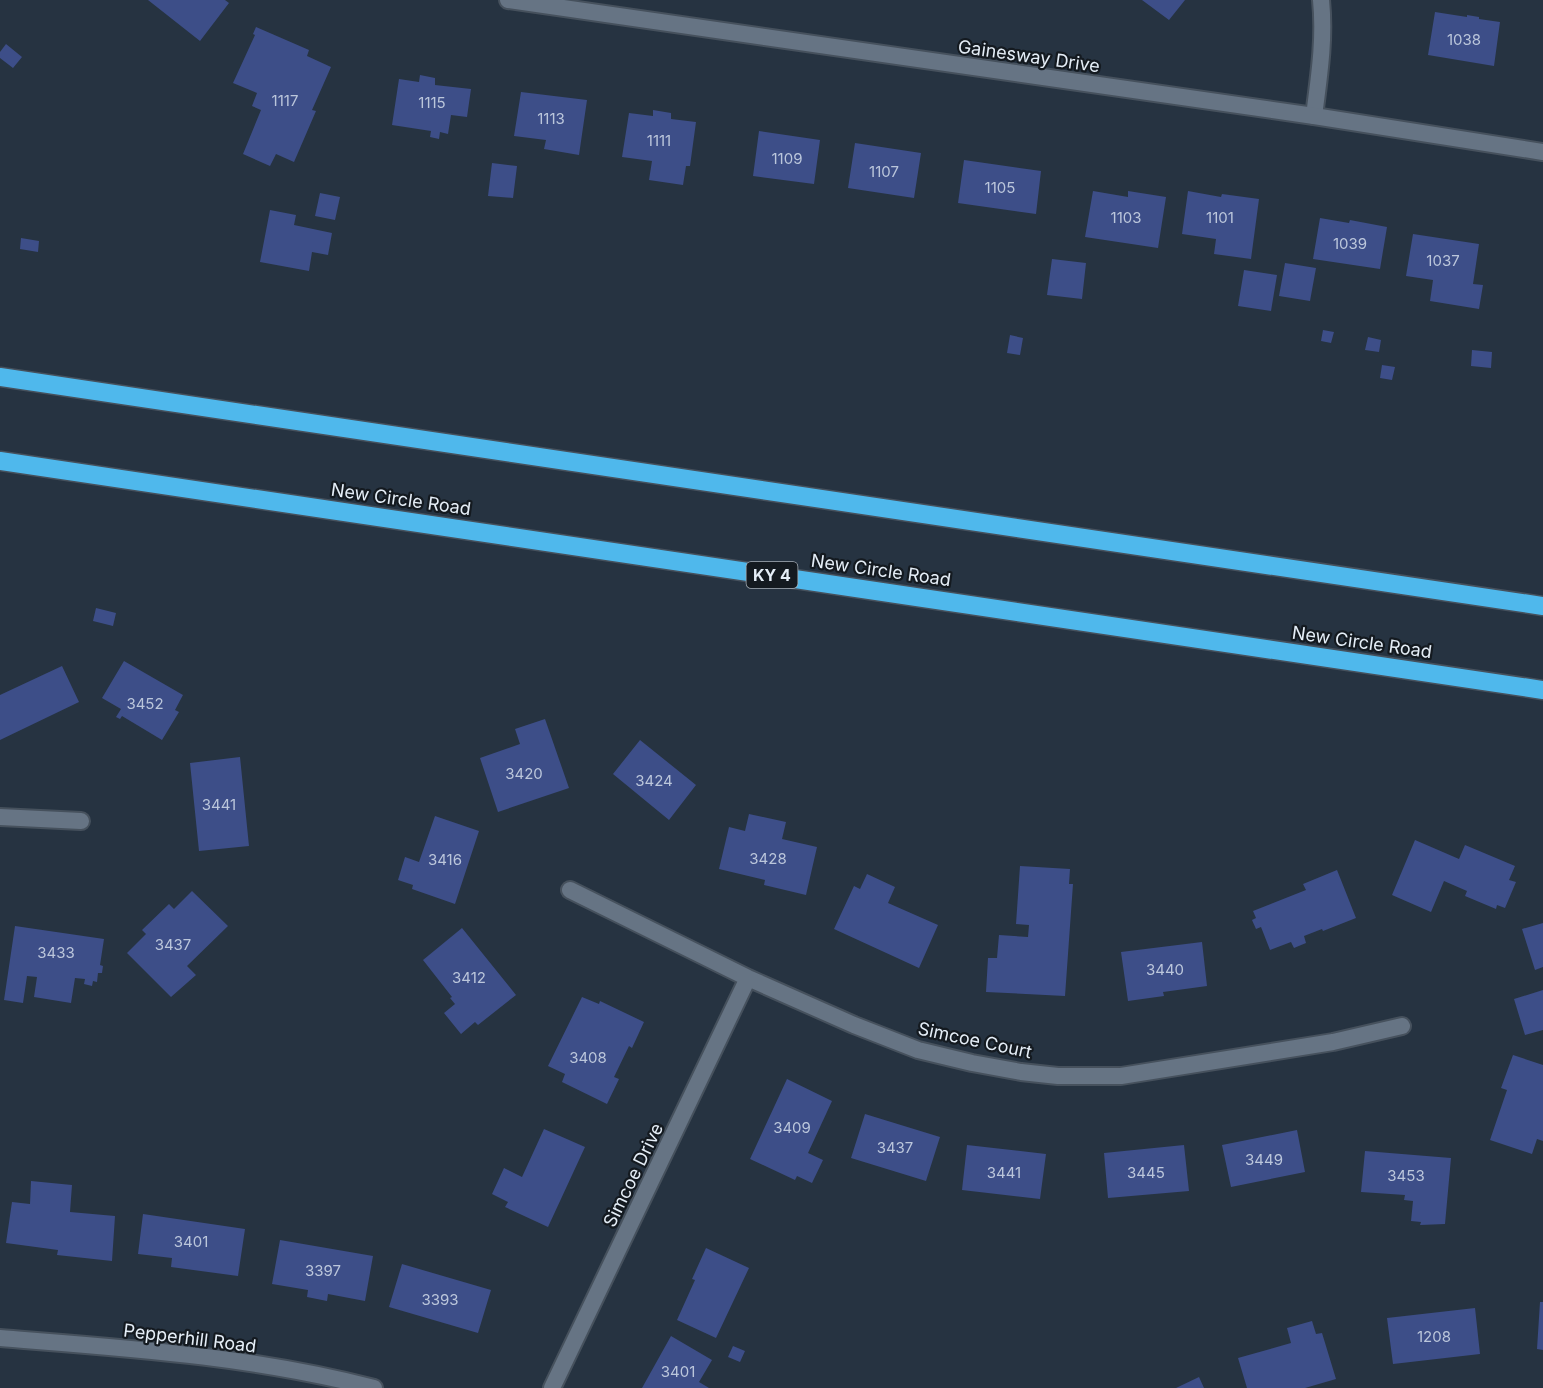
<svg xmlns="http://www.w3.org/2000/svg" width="1543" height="1388" font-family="Inter,sans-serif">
  <rect width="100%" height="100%" fill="#263341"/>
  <path fill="#3d4e88" d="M148,0H225L229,3L200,41Z
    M1142,0H1185L1169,20Z
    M1435,12L1467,17V15L1479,17V19L1500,22L1494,66L1428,55Z
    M256,27L309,50L307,56L331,67L312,110L316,111L294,162L276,154L270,166L243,154L261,110L252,106L257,93L233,83L255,35L253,34Z
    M6,44L22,57L13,68L0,58V52Z
    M420,75L435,78V85L471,89L467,117L451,115L448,134L440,132L439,139L430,137L431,131L392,125L399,79L419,82Z
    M521,92L587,100L579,155L544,149L546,140L514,136Z
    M653,110L671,113V119L696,122L690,166H686L683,185L649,180L652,161L622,157L629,113L653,116Z
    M759,131L820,140L814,184L753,176Z
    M855,143L921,153L914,198L848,188Z
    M964,160L1041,171L1036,214L958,203Z
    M492,163L517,166L513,198L488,196Z
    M1093,191L1128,197V191L1166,197L1158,248L1085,237Z
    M1188,191L1221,197L1222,194L1259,199L1251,259L1214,254L1216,239L1182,234Z
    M320,193L340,197L335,220L315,216Z
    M270,210L296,215L294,225L332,233L328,255L312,252L309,271L260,262Z
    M1320,218L1349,223L1350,220L1387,227L1380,269L1313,259Z
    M1413,234L1479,244L1473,284L1483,285L1479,309L1430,301L1433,280L1406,276Z
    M21,238L39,241L38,252L20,249Z
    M1052,259L1086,263L1082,299L1047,295Z
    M1285,263L1316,268L1310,301L1279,296Z
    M1244,270L1277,275L1271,311L1238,306Z
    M1323,330L1334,332L1331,343L1321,341Z
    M1010,335L1023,338L1020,355L1007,353Z
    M1368,337L1381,340L1379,352L1365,350Z
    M1472,350L1492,352L1491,368L1471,366Z
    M1382,365L1395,367L1392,380L1380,378Z
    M96,608L116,613L113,626L93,621Z
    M124,661L183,695L175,710L179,712L162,740L122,716L120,719L116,717L121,709L102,698Z
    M62,666L79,702L0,740V695Z
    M545,719L569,788L498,812L480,758L520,744L515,729Z
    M640,740L696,785L669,820L613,774Z
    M240,757L249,846L199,851L190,763Z
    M749,814L786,822L782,839L817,847L806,895L764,885L765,880L719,869L729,827L745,831Z
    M435,816L479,831L455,904L412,889L413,885L398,880L405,857L419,862Z
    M1415,840L1459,859L1465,845L1515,866L1509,880L1516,882L1505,908L1497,905L1496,909L1465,896L1467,891L1444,881L1431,912L1392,895Z
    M1020,866L1070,869L1069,884H1073L1065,996L986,992L988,958H997L999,935L1028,937L1029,925L1016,924Z
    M1337,870L1356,918L1323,931L1322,929L1304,936L1306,943L1294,948L1291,942L1270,950L1261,927L1256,929L1252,920L1256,918L1253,911L1306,890L1303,884Z
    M867,874L895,887L888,903L938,925L919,968L834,929L854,886L860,889Z
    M192,891L228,926L187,966L196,975L171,997L127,953L146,934L142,930L169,904L174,909Z
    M1543,923V967L1535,970L1522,929Z
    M15,926L104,939L100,965L103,966L102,973H98L97,982L93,981L92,986L84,984L85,979L75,978L71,1003L34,997L37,977L27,976L23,1003L4,1000Z
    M462,928L516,995L478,1025L475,1022L461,1034L444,1013L455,1004L450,998L452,997L423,960Z
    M1202,942L1207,986L1163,992L1164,996L1128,1001L1121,952Z
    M1543,990V1030L1525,1035L1514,999Z
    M582,997L599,1004L600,1001L644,1022L632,1048L629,1046L614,1077L619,1079L607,1104L562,1082L565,1074L548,1066Z
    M1513,1055L1543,1065V1141L1537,1139L1532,1154L1490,1140L1507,1090L1501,1088Z
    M787,1079L832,1101L808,1153L823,1160L812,1183L797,1176L795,1180L750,1159Z
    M865,1114L940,1137L926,1181L851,1158Z
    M544,1129L585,1147L548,1227L505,1207L508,1202L492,1194L504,1168L522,1177Z
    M1297,1130L1305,1172L1231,1187L1222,1145Z
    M967,1145L1046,1154L1040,1199L962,1190Z
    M1184,1145L1189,1191L1108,1198L1104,1153Z
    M1365,1151L1451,1158L1445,1224L1420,1225L1421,1222L1411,1221L1413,1201L1404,1200L1405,1195L1361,1192Z
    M31,1181L72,1185L70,1212L115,1216L112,1261L57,1255L58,1250L6,1243L12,1202L30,1204Z
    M143,1214L245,1229L238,1276L171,1267L172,1258L138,1254Z
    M280,1240L373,1256L365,1301L328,1294L327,1301L307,1297L308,1290L272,1284Z
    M706,1248L749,1268L716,1338L677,1320L695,1280L692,1279Z
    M402,1264L491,1290L478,1333L389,1307Z
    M1540,1302H1543V1350L1537,1349Z
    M1475,1308L1480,1354L1393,1364L1387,1318Z
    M1312,1321L1316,1334L1322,1333L1336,1379L1305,1388H1247L1238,1358L1291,1343L1287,1328Z
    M671,1336L712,1360L699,1382L709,1388H642Z
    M733,1346L745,1351L740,1362L728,1357Z
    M1199,1377L1204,1388H1176Z"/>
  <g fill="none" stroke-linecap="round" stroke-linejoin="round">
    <defs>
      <path id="minor" d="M1314,116C1319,77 1325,39 1321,0
        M0,817L81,821
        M570,890L748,978L854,1025L918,1050L972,1063L1021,1072L1058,1076H1121L1333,1042L1402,1026
        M0,1338C125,1348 252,1356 374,1388
        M552,1388L748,978"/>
      <path id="tertiary" d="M508,0L1314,116L1543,152"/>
      <path id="motorway" d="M0,377L1543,606
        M0,461L1543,690"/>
    </defs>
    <use href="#minor" stroke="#46515d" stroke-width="20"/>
    <use href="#tertiary" stroke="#46515d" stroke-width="20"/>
    <use href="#motorway" stroke="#46515d" stroke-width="21"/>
    <use href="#minor" stroke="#667484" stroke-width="16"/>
    <use href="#tertiary" stroke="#667484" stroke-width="16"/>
    <use href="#motorway" stroke="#4fb8ec" stroke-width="18"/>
  </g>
  <g text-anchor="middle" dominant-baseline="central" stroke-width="4.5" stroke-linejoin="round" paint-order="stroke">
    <g font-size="15" fill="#bbc6db">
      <text x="1464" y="39">1038</text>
      <text x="285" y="100">1117</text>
      <text x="432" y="102">1115</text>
      <text x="551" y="118">1113</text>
      <text x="659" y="140">1111</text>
      <text x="787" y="158">1109</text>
      <text x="884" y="171">1107</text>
      <text x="1000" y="187">1105</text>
      <text x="1126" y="217">1103</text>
      <text x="1220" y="217">1101</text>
      <text x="1350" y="243">1039</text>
      <text x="1443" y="260">1037</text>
      <text x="145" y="703">3452</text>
      <text x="524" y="773">3420</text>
      <text x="654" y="780">3424</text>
      <text x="219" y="804">3441</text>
      <text x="768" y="858">3428</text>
      <text x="445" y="859">3416</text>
      <text x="173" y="944">3437</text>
      <text x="56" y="952">3433</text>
      <text x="1165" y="969">3440</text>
      <text x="469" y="977">3412</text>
      <text x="588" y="1057">3408</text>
      <text x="792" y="1127">3409</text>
      <text x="895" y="1147">3437</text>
      <text x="1264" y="1159">3449</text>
      <text x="1004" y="1172">3441</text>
      <text x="1146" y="1172">3445</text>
      <text x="1406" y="1175">3453</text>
      <text x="191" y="1241">3401</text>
      <text x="323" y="1270">3397</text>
      <text x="440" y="1299">3393</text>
      <text x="1434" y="1336">1208</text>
      <text x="678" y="1371">3401</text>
    </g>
    <rect fill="#141a20" stroke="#a6aeb6" stroke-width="1.5" x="746.5" y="562" width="51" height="26" rx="4.5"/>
    <g font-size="16" font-weight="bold" fill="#e5eef7">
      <text x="772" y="575">KY 4</text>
    </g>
    <g font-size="18" fill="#e5eef7" stroke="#141a20">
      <text transform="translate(1029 56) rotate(8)">Gainesway Drive</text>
      <text transform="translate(401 499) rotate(8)">New Circle Road</text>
      <text transform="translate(881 570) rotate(8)">New Circle Road</text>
      <text transform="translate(1362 642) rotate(8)">New Circle Road</text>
      <text transform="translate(975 1040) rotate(12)">Simcoe Court</text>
      <text transform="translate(633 1175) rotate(-64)">Simcoe Drive</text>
      <text transform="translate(190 1338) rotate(7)">Pepperhill Road</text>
    </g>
  </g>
</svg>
